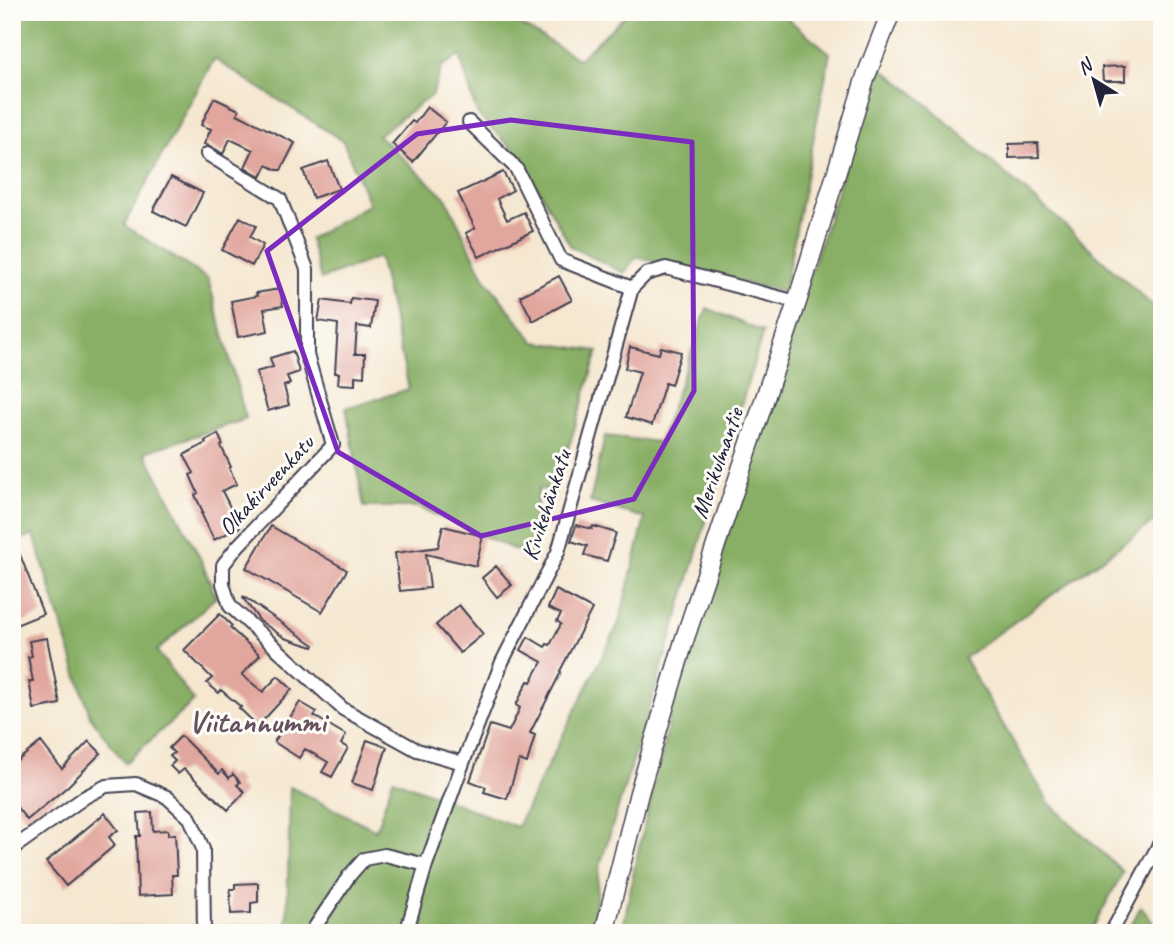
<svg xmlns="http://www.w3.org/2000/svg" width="1174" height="945" font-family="Caveat,sans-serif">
  <rect width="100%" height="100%" fill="#fdfcf7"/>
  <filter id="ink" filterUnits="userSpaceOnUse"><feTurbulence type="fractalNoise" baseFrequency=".0143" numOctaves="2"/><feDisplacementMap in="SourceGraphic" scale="14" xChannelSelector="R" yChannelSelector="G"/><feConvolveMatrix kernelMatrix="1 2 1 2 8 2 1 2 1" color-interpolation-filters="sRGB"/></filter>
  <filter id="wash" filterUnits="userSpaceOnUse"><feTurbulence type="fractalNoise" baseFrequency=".00686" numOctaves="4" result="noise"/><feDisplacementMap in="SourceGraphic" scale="28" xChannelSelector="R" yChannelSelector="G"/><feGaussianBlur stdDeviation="1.57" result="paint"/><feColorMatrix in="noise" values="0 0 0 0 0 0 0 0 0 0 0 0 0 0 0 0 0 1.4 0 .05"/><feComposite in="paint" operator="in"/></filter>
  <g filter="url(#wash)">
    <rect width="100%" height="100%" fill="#f5e7d0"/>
    <path fill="#88af65" stroke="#556850" stroke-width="2" d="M12,12H510L513,20L579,59L629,12H779L830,53L784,292L636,257L624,273L571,247L520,156L477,114L460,56L442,66L432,95L378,135L446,198L485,279L535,342L598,351L555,492L539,488L529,556L418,507H364L346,408L409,389L379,257L321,279L310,239L369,204L343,141L214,59L124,225L208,279L246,419L145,452L200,558L216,597L157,651L194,701L125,763L90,716L34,535L12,542Z
      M878,65L919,97L988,159L1058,219L1154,307L1162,299V516L964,658L1049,803L1123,872L1090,933H622L635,865L677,687Z
      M707,308L763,332L671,638L599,869L593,933H39L36,929L287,925L290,787L376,830L393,779L517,827L619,623L645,518L590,502L605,436L659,442Z
      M1141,906L1160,933H1127Z"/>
    <g id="blocks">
      <path fill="#e1a69d" d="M1125,66V81H1103L1102,67Z
        M214,98L239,110L237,114L295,143L281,170H277L267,165L261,177L245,167L253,150L230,139L223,154L212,147L204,144L211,129L201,125Z
        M427,107L446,122L413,162L392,144L412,121L415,123Z
        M1038,143L1039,157L1009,158V144Z
        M328,161L339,189L313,198L303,170Z
        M503,172L513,190L497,199L507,220L524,212L533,231L479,257L466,233L475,228L458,193Z
        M171,177L203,193L186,227L153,211Z
        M240,217L256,226L250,237L263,245L252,266L222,250Z
        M559,276L572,300L533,321L520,296Z
        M280,289L283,306L264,309L268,331L238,337L231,301L257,296L256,293Z
        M351,298L375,301L371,328L357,326L355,354H365L364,377L355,376V385L338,384L339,373H335L338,324L318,321L322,300L350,304Z
        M630,347L659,354L661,347L681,352L671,385L665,383L652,425L626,417L640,372L625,368Z
        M293,351L299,372L287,376L290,384L284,386L289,405L268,411L256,372L273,367L270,358Z
        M218,434L223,445L221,446L231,467L229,468L237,484L222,491L240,527L214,540L201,513L203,512L195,495L198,493L190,475L194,473L184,455L206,443L205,441Z
        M576,525L592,529L593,526L616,533L607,561L584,555L587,546L571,541Z
        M271,526L347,570L322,612L246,568Z
        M443,526L483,536L476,566L426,554L430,588L400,591L395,553L438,547Z
        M12,534L43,614L16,625L12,616Z
        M496,566L512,585L497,597L482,578Z
        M556,590L592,609L560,671L561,672L530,733L535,735L527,763L519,760L507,799L484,792L486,787L470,781L490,725L509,731L520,708L516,705L528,681L531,682L542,662L521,650L528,637L545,647L547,644L550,645L561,624L557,621L561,614L548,608Z
        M244,597L314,645L313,647L285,638L260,621L243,598Z
        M459,605L483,634L460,653L436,625Z
        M220,614L232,626L230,628L260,655L242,675L263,692L278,676L292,689L258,726L239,708L241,707L221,690L219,693L207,683L212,678L184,650Z
        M47,638L60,704L34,709L29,681H33L28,657L32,656L29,641Z
        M300,702L317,712L314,716L346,735L341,744L348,748L332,777L322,772L328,762L305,749L299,758L274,742Z
        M181,736L219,774L222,770L229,778L233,774L240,782L237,785L245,792L228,810L184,769L178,774L170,766L175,761L170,756L174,753L169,748Z
        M367,740L387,747L373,790L352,783Z
        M89,741L101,753L67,787L27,820L12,801V765L41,742L62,769Z
        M152,812L153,831L168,830V835L175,834L177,875H172L173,894L138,896L136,836H140L138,813Z
        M105,813L118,830L109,837L115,845L66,886L46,862Z
        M258,883V902L251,903V913L231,914L230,889H235V884Z"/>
    </g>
  </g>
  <g filter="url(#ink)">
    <use href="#blocks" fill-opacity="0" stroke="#424051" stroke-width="2"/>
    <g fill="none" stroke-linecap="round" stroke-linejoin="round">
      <defs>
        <path id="street" d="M469,122L516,168L561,260L632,288
          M207,154L280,199L307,269V355L333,445L237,547L223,565V584L230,606L343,709L417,750L463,763
          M12,849L85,797L106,786L136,784L167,797L190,818L203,849L204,933
          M311,933L349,876L364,859L385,855L426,865
          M406,933L426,865L463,763L502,662L558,552L632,288L646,274L666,268L797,302
          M1111,933L1162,839"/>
        <path id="secondary" d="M604,933L639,793L684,641L797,302L866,76L891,12"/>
      </defs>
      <use href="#street" stroke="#424051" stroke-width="16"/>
      <use href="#secondary" stroke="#424051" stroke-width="21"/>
      <use href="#street" stroke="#fff" stroke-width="12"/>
      <use href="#secondary" stroke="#fff" stroke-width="18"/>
    </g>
  </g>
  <path fill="none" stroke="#7b2cbf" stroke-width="5" stroke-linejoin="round" d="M511,120L692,142L694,391L634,499L481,536L338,452L267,251L417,134Z"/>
  <g text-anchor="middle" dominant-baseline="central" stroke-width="6" stroke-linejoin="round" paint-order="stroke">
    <g font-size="24" fill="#22223b" stroke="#fdfcf7">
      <text transform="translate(717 463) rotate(-71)">Merikulmantie</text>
      <text transform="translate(266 485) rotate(-47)">Olkakirveenkatu</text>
      <text transform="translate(546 505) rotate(-72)">Kivikehänkatu</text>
    </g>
    <g font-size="32" font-weight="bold" fill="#65505d" stroke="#fdfcf7">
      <text x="257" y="721">Viitannummi</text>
    </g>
  </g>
  <rect width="1174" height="945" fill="none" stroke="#fdfcf7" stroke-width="42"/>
  <g transform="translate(1094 80) rotate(323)" stroke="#fdfcf7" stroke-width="5" paint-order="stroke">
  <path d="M0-5L12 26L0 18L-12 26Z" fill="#22223b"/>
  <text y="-10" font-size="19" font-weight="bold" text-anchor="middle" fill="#22223b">N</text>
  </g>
</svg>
